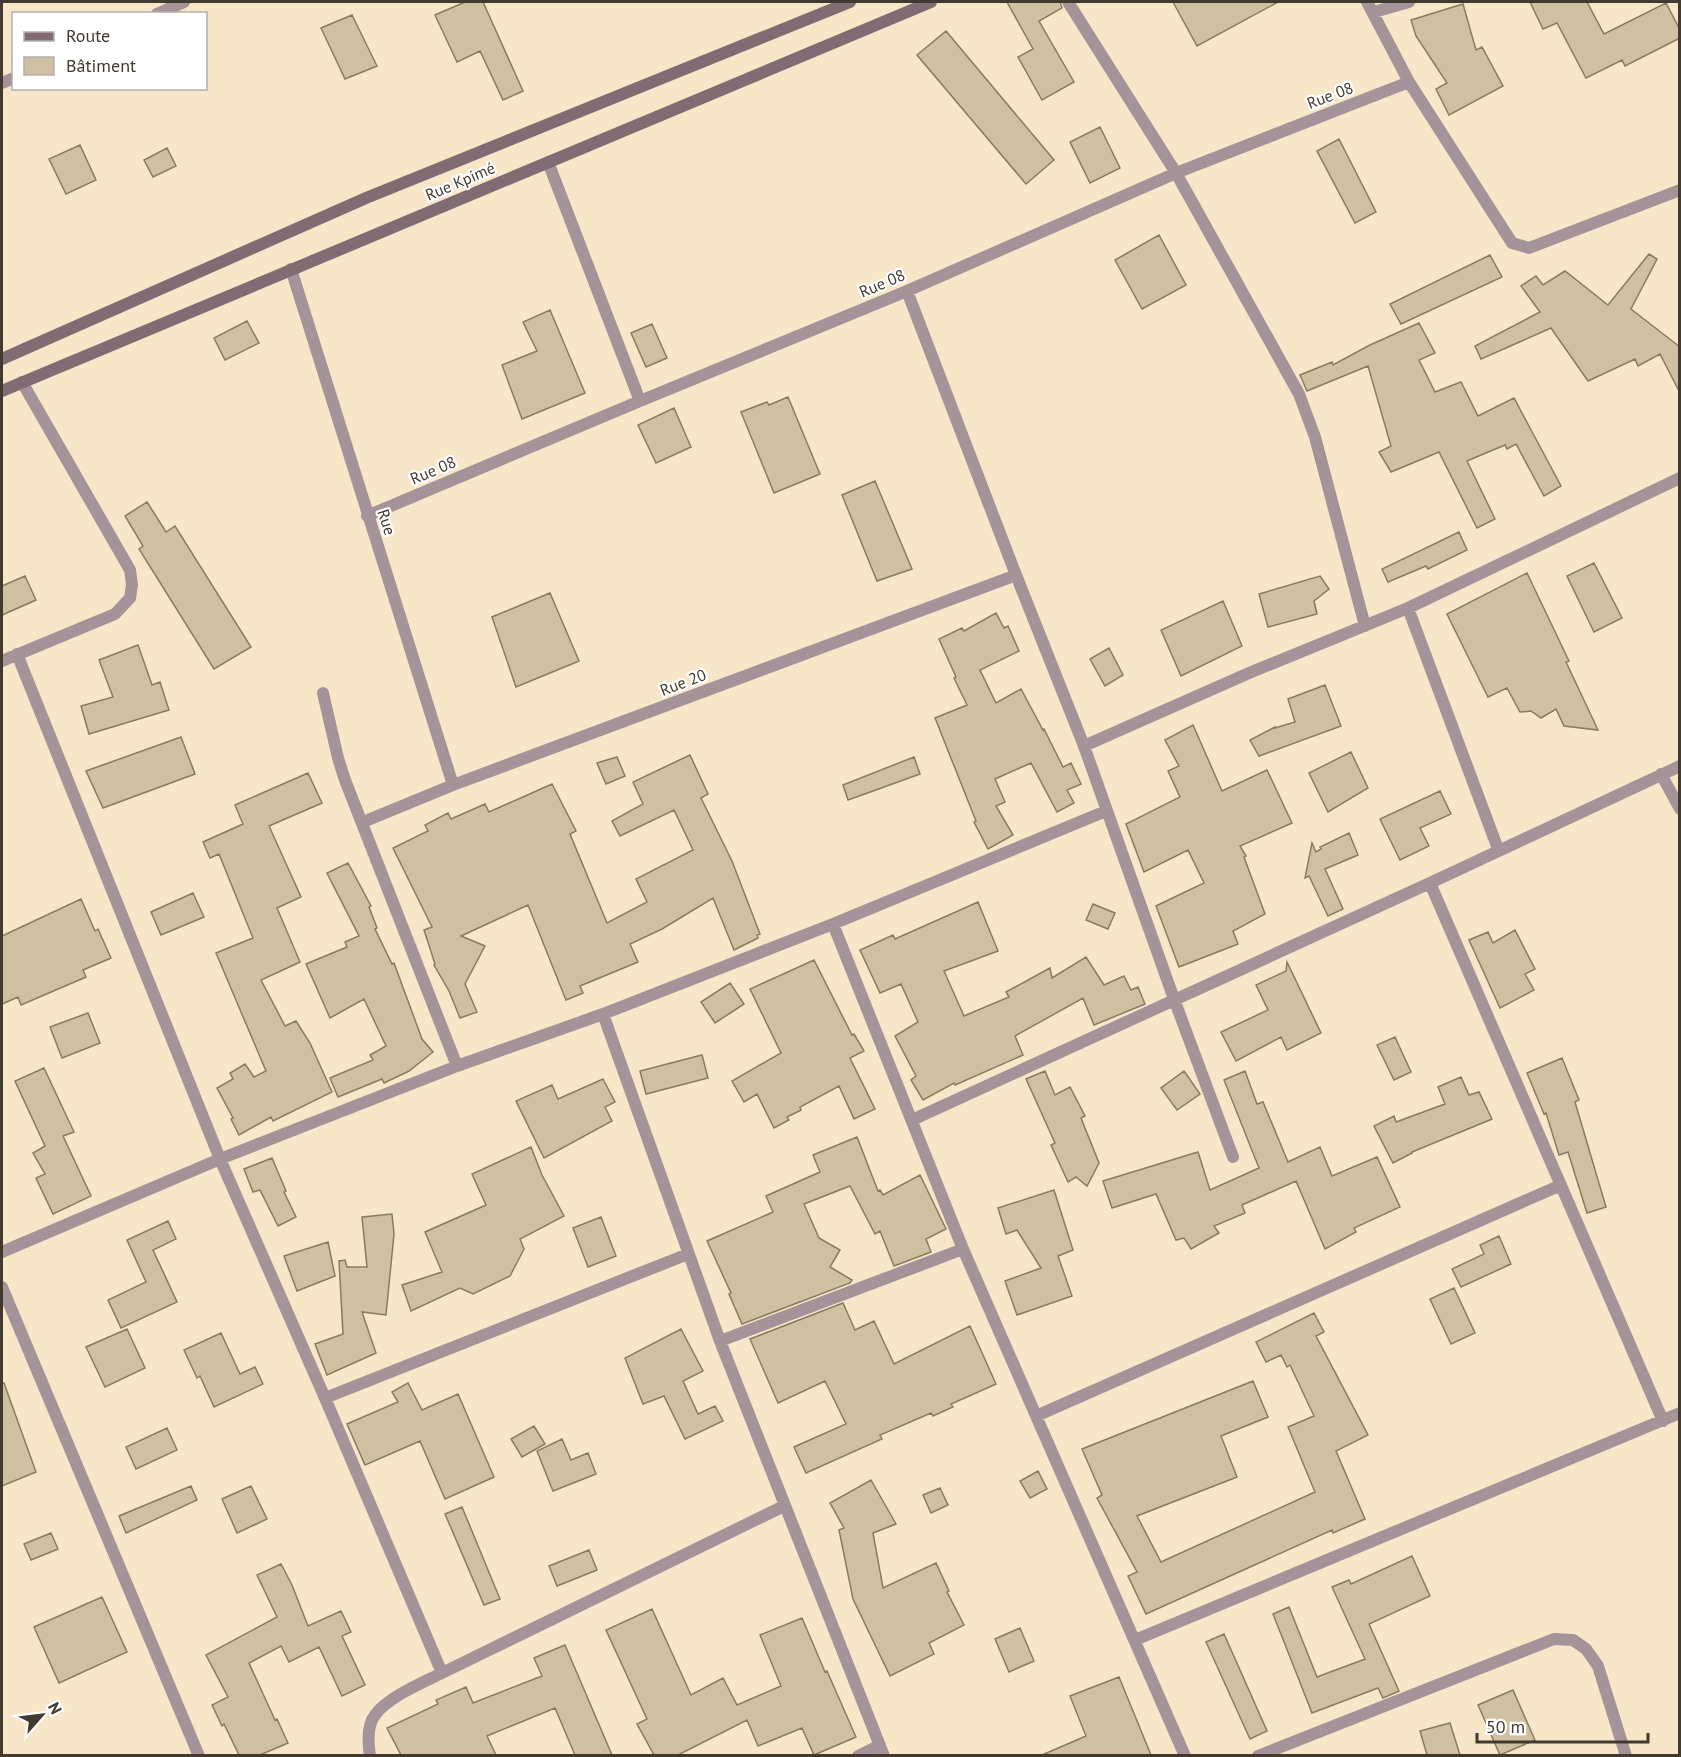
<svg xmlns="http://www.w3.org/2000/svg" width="1681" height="1757" font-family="'PT Sans',sans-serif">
  <rect width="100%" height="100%" fill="#f7e6c8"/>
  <path fill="#d0c0a2" stroke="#8a7b60" stroke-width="1.5" d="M465,2H483L523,91L503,100L480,51L457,62L435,15Z
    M1007,2H1060L1062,8L1039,21L1074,82L1042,100L1018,57L1033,49Z
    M1173,2H1278L1197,46Z
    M1530,2H1587L1604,34L1666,3L1680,30V38L1625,66L1622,60L1586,78L1557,23L1543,29Z
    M1463,4L1476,50L1482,47L1503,86L1449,115L1436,89L1447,83L1416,36L1411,20Z
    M352,15L377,66L345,79L321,28Z
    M946,31L1054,160L1026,184L917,55Z
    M1100,127L1120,168L1090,183L1070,142Z
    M1339,139L1376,212L1355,223L1317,151Z
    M80,145L96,180L66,194L49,159Z
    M167,148L176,166L153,177L144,160Z
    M1159,235L1186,285L1142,309L1115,260Z
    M1649,254L1657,259L1631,309L1680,347V393L1660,354L1638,366L1635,359L1588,381L1551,328L1481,359L1475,346L1540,312L1521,286L1536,276L1543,285L1565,271L1608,305Z
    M1490,255L1502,277L1401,324L1390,304Z
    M550,310L585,393L522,419L502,365L537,351L523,322Z
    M247,321L259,343L225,360L214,338Z
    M1419,323L1435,353L1419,360L1435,392L1461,382L1478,416L1514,398L1561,486L1544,496L1516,444L1507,449L1505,445L1467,461L1495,519L1477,528L1439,452L1391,472L1379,452L1391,446L1368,366L1307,391L1300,375L1332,362L1333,365L1370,345Z
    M652,324L667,358L646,367L631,333Z
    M788,397L820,474L774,493L741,412L767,402L769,405Z
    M674,408L691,447L656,463L638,425Z
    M875,481L912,569L877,581L842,495Z
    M147,502L166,532L175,526L251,647L214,669L139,549L143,546L125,516Z
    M1459,532L1467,550L1428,569L1426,566L1388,582L1382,569Z
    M1594,563L1622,618L1594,632L1567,576Z
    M1527,573L1569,661L1566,662L1598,730L1564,726L1556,709L1541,718L1531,711L1520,712L1507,688L1488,697L1447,614Z
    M25,576L36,600L2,615V586Z
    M1320,576L1329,589L1314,601L1317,614L1268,627L1259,594Z
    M550,593L579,661L516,687L492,617Z
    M1223,601L1242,646L1181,676L1161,630Z
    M996,613L1004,628L1008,626L1019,651L980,670L996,703L1021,689L1043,730L1044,729L1063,767L1071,763L1081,784L1067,790L1074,803L1057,812L1031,763L995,779L1005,802L996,806L1013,835L988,849L974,822L976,821L935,718L967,705L954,678L956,677L939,639L962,628L964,631Z
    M138,645L152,685L160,682L169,710L89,734L81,706L113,697L99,660Z
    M1109,648L1123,675L1105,686L1090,659Z
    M1325,685L1341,726L1259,756L1250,740L1275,727V728L1295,722L1288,699Z
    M1193,725L1222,791L1267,770L1292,823L1240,846L1246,856L1244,857L1265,914L1233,931L1238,944L1179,967L1156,906L1204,883L1188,850L1144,872L1126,824L1180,797L1168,771L1179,766L1165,740Z
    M181,737L195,774L103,808L86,771Z
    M1351,752L1368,788L1328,812L1309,773Z
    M690,755L708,794L701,798L732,861L760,934L757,935L758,938L734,950L713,898L662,929L630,944L638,962L580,986L583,993L566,1000L528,905L461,936L485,946L465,984L477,1012L460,1018L449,991L434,965L435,964L424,930L432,927L393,848L428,831L425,825L448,813L451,819L485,804L489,812L552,784L576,831L570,834L607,923L647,902L636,879L693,850L674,810L620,836L612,821L643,804L633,782Z
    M617,757L625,776L606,784L597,763Z
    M914,757L920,774L848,800L843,785Z
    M308,773L322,803L269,826L301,897L277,908L300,962L261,980L285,1026L296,1021L310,1043L332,1092L273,1121L271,1117L239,1135L231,1119L233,1118L217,1088L233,1079L230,1073L245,1064L254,1077L266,1071L216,953L253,938L219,854L210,858L203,842L243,824L235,805Z
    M1440,791L1451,814L1420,828L1429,846L1400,860L1380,819Z
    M1349,833L1358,855L1325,869L1343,909L1328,916L1309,876L1305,878L1312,843L1316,852L1321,849L1320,847Z
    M348,863L371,906L369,907L377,928L375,929L392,964L394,963L422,1039L433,1052L409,1071L384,1083L382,1079L338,1097L330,1078L373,1060L370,1055L386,1046L364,999L330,1018L306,964L347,947L345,942L359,936L327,873Z
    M193,893L204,917L161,935L151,912Z
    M81,899L95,931L98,929L111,958L83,970L86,977L21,1005L18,997L2,1004V936Z
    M978,902L998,951L944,971L964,1016L1009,997L1006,992L1050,968L1052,978L1086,957L1104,985L1124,976L1131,990L1138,987L1145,1004L1094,1025L1083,998L1015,1036L1023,1055L955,1085L954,1083L923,1100L911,1080L916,1076L895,1036L918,1022L901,984L880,993L860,950L893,935L895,939Z
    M1093,904L1115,913L1108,929L1086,920Z
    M1515,930L1535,969L1525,974L1534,990L1500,1008L1469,940L1488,932L1493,943Z
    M814,960L852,1035L854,1034L864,1051L850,1058L875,1109L854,1119L839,1086L800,1107L801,1110L787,1117L789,1120L774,1128L757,1094L744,1102L732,1081L781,1053L750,989Z
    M1287,962L1321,1033L1287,1050L1281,1037L1236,1061L1221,1032L1268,1010L1256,985L1286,971Z
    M730,983L744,1004L715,1023L701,1002Z
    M88,1013L100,1043L62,1058L50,1027Z
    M1395,1037L1411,1072L1394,1080L1377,1045Z
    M702,1055L708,1078L646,1094L640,1071Z
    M1562,1058L1579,1100L1575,1102L1606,1207L1587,1213L1568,1152L1559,1155L1546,1113L1544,1114L1527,1073Z
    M44,1068L74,1132L63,1136L91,1196L53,1214L36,1178L45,1174L33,1153L45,1146L15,1081Z
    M1045,1071L1055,1095L1070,1087L1085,1116L1081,1118L1099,1163L1087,1186L1076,1177L1068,1182L1051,1145L1055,1143L1026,1079Z
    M1184,1071L1200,1094L1177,1110L1161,1088Z
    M1245,1071L1257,1104L1263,1102L1288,1162L1320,1147L1332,1176L1377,1157L1400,1207L1354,1228L1356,1232L1325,1249L1296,1181L1242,1205L1245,1213L1214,1226L1219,1233L1191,1249L1184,1238L1176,1240L1156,1194L1112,1208L1103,1181L1198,1152L1210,1190L1259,1168L1224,1080Z
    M1461,1077L1469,1095L1479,1092L1492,1119L1412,1152V1153L1393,1163L1374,1126L1394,1116L1396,1122L1445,1104L1438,1087Z
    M603,1079L615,1102L605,1107L612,1121L544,1158L516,1101L552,1085L558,1099Z
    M857,1137L878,1191L880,1190L883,1195L920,1175L946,1229L926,1239L931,1252L894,1266L880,1231L875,1234L850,1186L804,1204L819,1238L840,1250L830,1267L852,1280L850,1283L742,1324L729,1294L731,1293L707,1241L773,1212L766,1196L820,1172L813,1155Z
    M531,1147L542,1175L564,1216L520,1239L524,1249L510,1276L473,1294L460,1288L411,1311L402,1285L442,1272L425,1232L486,1205L472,1174Z
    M272,1158L286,1191L284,1192L296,1217L278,1226L260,1190L253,1192L244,1169Z
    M1054,1190L1073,1250L1058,1256L1072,1296L1017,1315L1005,1281L1041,1268L1017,1230L1006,1234L998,1208Z
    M392,1214L394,1234L386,1315L362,1312L376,1353L327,1375L315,1344L343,1334L339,1261L345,1260L347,1267H367L362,1217Z
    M601,1217L616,1256L588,1267L573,1228Z
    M168,1221L176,1239L153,1250L177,1302L121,1328L108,1300L146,1282L127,1240Z
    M1499,1236L1511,1264L1461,1287L1452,1269L1484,1254L1480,1245Z
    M328,1242L335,1276L297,1291L284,1256Z
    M1454,1288L1475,1333L1451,1344L1430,1299Z
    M843,1303L855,1330L874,1321L894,1364L970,1326L996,1384L951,1404L953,1407L933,1416L931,1413L880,1435L882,1439L806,1473L794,1447L846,1424L825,1381L778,1403L750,1339Z
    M1314,1313L1324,1332L1316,1336L1368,1435L1336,1451L1365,1519L1333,1533L1332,1530L1146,1614L1128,1576L1137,1572L1097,1498L1102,1495L1082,1449L1253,1381L1268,1417L1221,1436L1237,1477L1137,1516L1161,1562L1315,1492L1288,1427L1314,1416L1290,1365L1287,1367L1281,1355L1266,1362L1256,1342Z
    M127,1329L145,1368L105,1387L86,1347Z
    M681,1329L703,1371L683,1381L698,1414L715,1406L723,1421L685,1439L664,1396L643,1404L625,1358Z
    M221,1333L240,1374L255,1367L263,1384L214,1407L200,1376L197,1378L184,1350Z
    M2,1383H4L36,1472L2,1486Z
    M408,1383L422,1410L458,1394L494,1477L445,1499L420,1441L365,1465L347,1424L398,1402L392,1392Z
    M534,1426L545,1444L522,1457L511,1439Z
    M167,1428L177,1450L136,1469L126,1447Z
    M562,1439L571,1460L588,1453L596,1474L553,1491L537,1451Z
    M1038,1471L1047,1489L1030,1498L1020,1481Z
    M871,1480L896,1524L873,1533L883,1588L936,1563L949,1591L947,1592L964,1625L929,1643L934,1654L890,1676L853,1599L839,1530L844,1528L830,1503Z
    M191,1486L197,1500L126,1533L119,1516Z
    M251,1486L267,1519L237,1533L222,1499Z
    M940,1488L948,1505L931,1513L923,1495Z
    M462,1507L500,1599L484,1605L445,1514Z
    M51,1533L58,1549L31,1560L24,1544Z
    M589,1550L597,1570L557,1586L549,1566Z
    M1412,1556L1430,1596L1369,1624L1399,1691L1383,1698L1378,1688L1312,1713L1273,1614L1289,1607L1317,1677L1365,1659L1332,1587L1349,1580L1351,1584Z
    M281,1564L292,1585L308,1626L341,1611L351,1632L342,1636L365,1685L342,1696L319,1647L289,1662L281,1646L249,1663L275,1720L277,1719L288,1743L260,1755H239L224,1724L222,1726L212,1705L228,1697L206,1655L277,1617L257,1575Z
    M102,1597L127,1652L59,1683L34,1627Z
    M652,1609L691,1695L723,1678L737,1705L781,1686L760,1635L802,1618L825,1672L827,1671L856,1737L814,1755L802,1728L758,1746L747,1720L678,1755H654L637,1724L647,1719L606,1630Z
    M1020,1628L1034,1661L1009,1672L995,1639Z
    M1224,1634L1267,1731L1250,1739L1206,1642Z
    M565,1645L612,1755H575L555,1708L487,1736L496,1755H401L387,1728L438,1704L436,1700L466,1687L473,1703L542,1676L534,1658Z
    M1119,1677L1151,1755H1042L1086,1736L1070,1696Z
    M1513,1690L1535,1740L1500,1755L1478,1705Z
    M1450,1723L1460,1755H1427L1420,1731Z"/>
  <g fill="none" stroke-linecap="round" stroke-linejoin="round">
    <path stroke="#a49499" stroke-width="12" d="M1068,2L1176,173L1299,394L1315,437L1365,626
      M1367,2L1409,82L1512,243L1529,248L1680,190
      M1374,12L1409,2
      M157,14L184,2
      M2,83L14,78
      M548,162L640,401
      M291,269L453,785
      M907,291L1016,575L1084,746L1174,999L1233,1157
      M367,516L640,401L907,291L1176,173L1409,82
      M1408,608L1498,849
      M17,654L220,1159L325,1398L442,1673
      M2,661L115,614L130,598L132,585L130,570L22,382
      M323,693L338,758L345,780L457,1066
      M1084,746L1249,673L1408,608L1680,478
      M1661,774L1680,809
      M363,822L453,785L1016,575
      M1430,883L1663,1421
      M833,924L963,1249L1185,1756
      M603,1014L720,1341L884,1756
      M912,1120L1430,883L1680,766
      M2,1252L220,1159L457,1066L603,1014L833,924L1106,811
      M2,1287L199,1756
      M720,1341L963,1249
      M325,1398L688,1254
      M1036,1416L1561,1185
      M1135,1640L1680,1413
      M370,1756C368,1743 367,1725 375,1715C388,1697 422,1683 442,1673L784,1506
      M858,1756L880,1745
      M1258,1756L1554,1639L1573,1640L1586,1649L1598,1666L1626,1756"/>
    <path stroke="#826c73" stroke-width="12" d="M2,359L366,198L850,2
      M2,391L931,2"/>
  </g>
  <g text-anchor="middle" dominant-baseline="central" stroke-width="4.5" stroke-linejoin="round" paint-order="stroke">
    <g font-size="16" fill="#413a2e" stroke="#fff">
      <text transform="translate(1330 95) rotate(-21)">Rue 08</text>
      <text transform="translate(460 181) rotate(-23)">Rue Kpimé</text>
      <text transform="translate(882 283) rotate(-23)">Rue 08</text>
      <text transform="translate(433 470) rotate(-23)">Rue 08</text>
      <text transform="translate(387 522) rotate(72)">Rue</text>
      <text transform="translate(683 682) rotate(-21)">Rue 20</text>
    </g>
  </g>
  <rect width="1681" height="1757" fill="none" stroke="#413a2e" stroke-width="6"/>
  <rect x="12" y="12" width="195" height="78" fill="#ffffff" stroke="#b3b0ab" stroke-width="1.5"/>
  <rect x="24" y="32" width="30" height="9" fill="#826c73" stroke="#b3b0ab" stroke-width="1.5"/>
  <text x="66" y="42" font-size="18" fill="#413a2e">Route</text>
  <rect x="24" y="57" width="30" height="18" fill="#d0c0a2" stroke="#b3b0ab" stroke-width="1.5"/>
  <text x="66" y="72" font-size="18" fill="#413a2e">Bâtiment</text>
  <g transform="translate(42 1715) rotate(62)" stroke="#ffffff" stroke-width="4.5" paint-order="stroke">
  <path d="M0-4.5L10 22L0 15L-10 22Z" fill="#413a2e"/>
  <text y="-9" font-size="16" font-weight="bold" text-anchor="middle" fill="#413a2e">N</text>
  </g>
  <path d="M1477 1733v9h171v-9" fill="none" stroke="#413a2e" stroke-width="3"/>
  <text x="1486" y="1733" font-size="18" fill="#413a2e" stroke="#ffffff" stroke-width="4.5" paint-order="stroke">50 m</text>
</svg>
